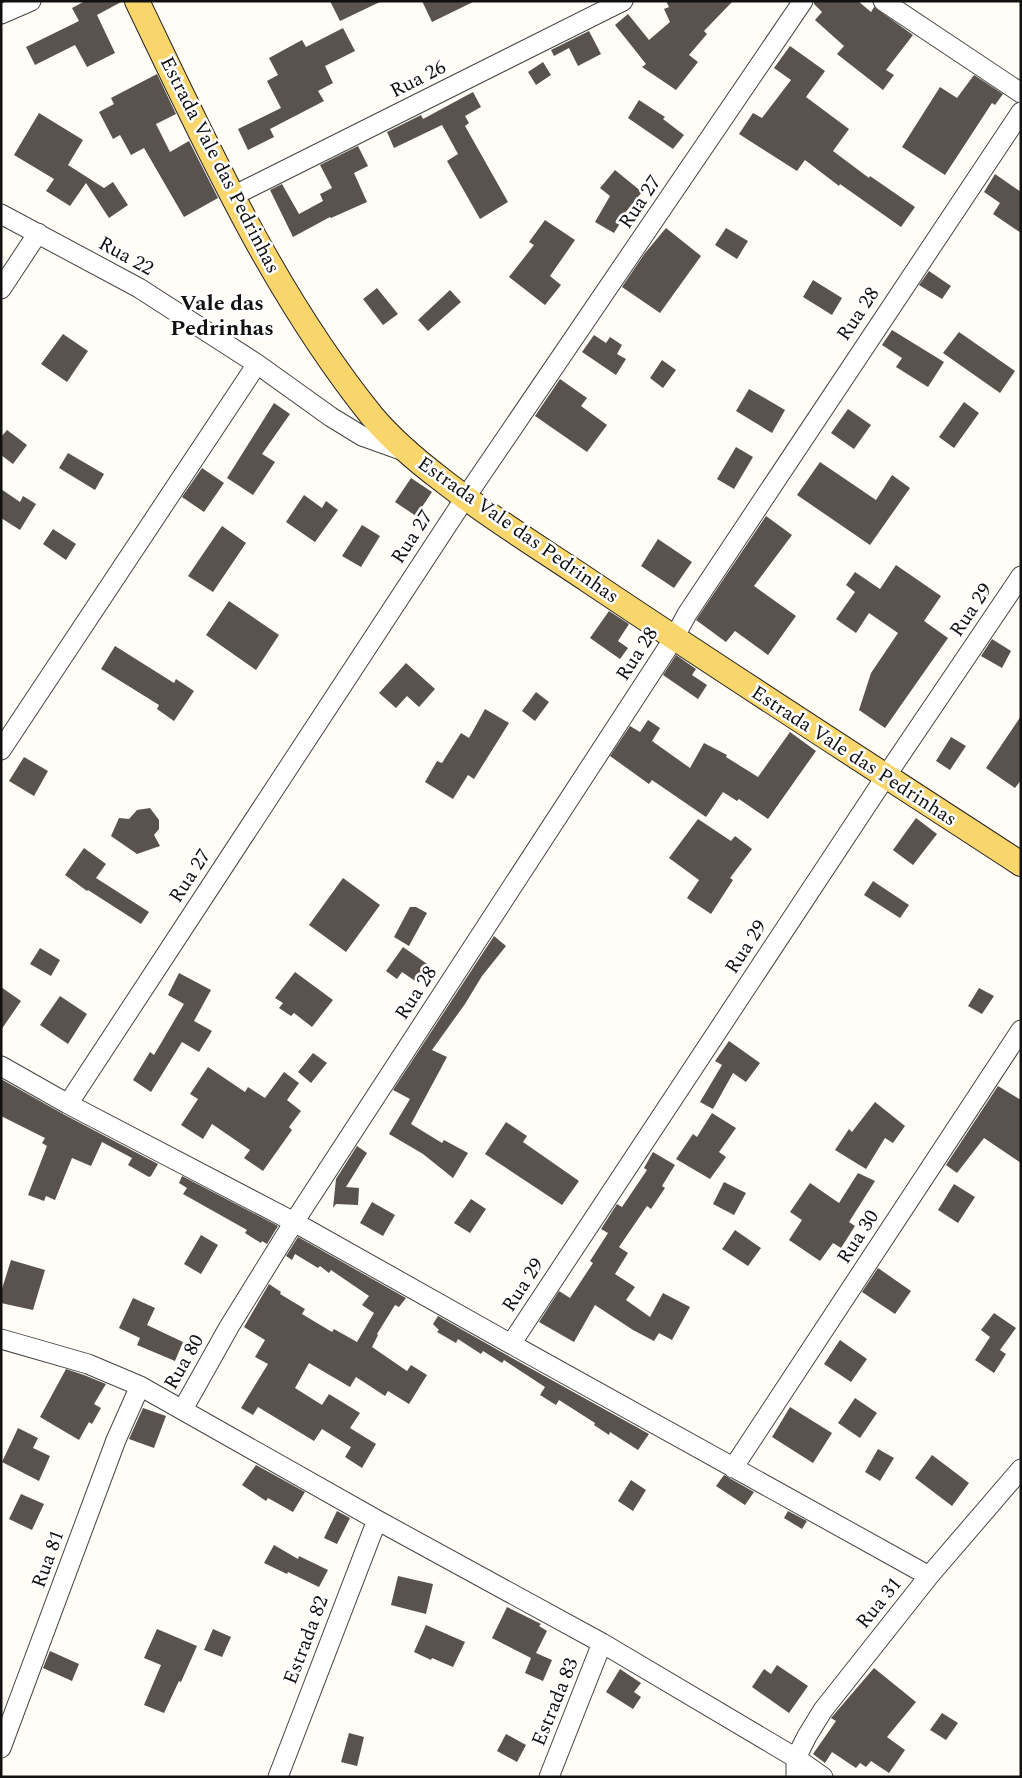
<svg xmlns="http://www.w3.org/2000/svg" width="1022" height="1778" font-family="Spectral,serif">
  <rect width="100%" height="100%" fill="#fffdf5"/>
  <path fill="#5a524d" d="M85,1H123L97,15L115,53L87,67L75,45L35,65L26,47L79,21L72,8Z
    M330,1H382L340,21Z
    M422,1H475L432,22Z
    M666,1H733L704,31L707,34L689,55L698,62L676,90L642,67L646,64L615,25L628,14L649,40L670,22L664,9L669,7Z
    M814,1H858L871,12L874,7L913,35L886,70L894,75L883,90L837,54L844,46L815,20L822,12L814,4Z
    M343,28L355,51L325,66L333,83L318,91L324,101L270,129L274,137L248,150L238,129L281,108L267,81L278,75L269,58L302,40L306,47Z
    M589,31L601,54L578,66L569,48L554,56L551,50Z
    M790,46L825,71L806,97L849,129L833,151L869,178L870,176L915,207L901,227L840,184L839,186L805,160L797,171L739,134L753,113L762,118L791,80L774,68Z
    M543,62L551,75L536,85L528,72Z
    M157,74L176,114L156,124L170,152L189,141L218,198L184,217L144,148L131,155L120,135L113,139L99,112L114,104L111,98Z
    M974,75L1003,94L995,105L992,103L945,175L902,147L940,87L957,98Z
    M473,92L481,107L465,116L469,123L465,126L508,202L480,219L447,161L458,154L442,125L394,148L387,132L421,115L423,119Z
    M639,100L665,117L663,119L684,135L673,149L628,118Z
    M39,113L83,140L68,165L104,188L113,182L128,205L109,218L86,183L70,206L46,191L54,179L14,155Z
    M358,146L368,166L354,173L367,202L331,218L330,217L293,237L270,190L282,184L299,214L323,201L320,194L332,188L320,165Z
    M615,170L642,192L620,219L622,220L614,233L595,222L610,196L600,188Z
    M995,174L1021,192V233L993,214L1000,203L984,192Z
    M545,220L575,240L550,276L561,285L545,305L509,277L534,245L529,242Z
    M666,228L701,256L660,313L622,287L645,253Z
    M726,228L748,241L737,259L715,245Z
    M929,271L951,286L942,299L919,285Z
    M813,280L842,298L832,315L803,297Z
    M377,288L398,314L383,325L363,299Z
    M450,290L461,302L428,331L418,320Z
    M892,330L944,362L928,387L896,367L902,358L882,345Z
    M959,332L1015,371L1000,393L943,353Z
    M63,334L88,351L67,382L41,364Z
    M594,335L606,343L610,337L622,345L617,354L626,359L616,375L582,352Z
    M662,360L676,370L663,388L650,378Z
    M560,379L587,398L581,406L607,425L587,452L535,416Z
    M749,389L785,410L772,433L736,411Z
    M964,402L979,413L954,448L939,437Z
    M274,403L290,414L262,454L275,462L253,495L227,478Z
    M848,409L871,425L854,449L831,433Z
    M7,430L27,445L13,464L1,455V437Z
    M736,447L753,457L734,489L717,479Z
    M68,453L104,474L95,490L59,468Z
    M820,462L876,500L892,475L910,488L870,545L797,495Z
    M202,468L224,483L204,512L182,497Z
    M411,478L432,492L416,516L395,502Z
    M1,489L20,502L23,496L36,504L20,530L1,518Z
    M304,495L322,508L326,501L338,510L315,542L286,522Z
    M766,516L792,535L754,586L796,616L768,655L735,631L726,642L696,620Z
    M362,525L380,536L361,567L342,556Z
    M222,526L246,543L213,592L188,576Z
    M53,529L76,544L66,560L43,544Z
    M658,539L692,562L674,588L641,566Z
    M896,565L941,596L924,621L948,638L885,728L859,710L871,673L898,633L869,613L856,633L836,619L855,592L846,585L855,572L880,589Z
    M229,601L279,635L256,670L206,635Z
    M609,611L629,624L618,641L628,648L620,659L590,638Z
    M992,639L1011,651L1002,668L981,656Z
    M115,646L174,683L176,679L194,691L174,721L157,709L159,705L101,669Z
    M676,655L696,669L692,675L707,685L698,699L663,675Z
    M406,663L435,689L419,707L407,696L396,708L379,693Z
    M536,692L549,702L535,721L522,711Z
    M485,709L509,723L474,779L468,775L453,799L425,782L437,761L442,763L461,733L469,738Z
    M1021,716V780L1015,788L986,768Z
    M648,720L660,728L652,741L690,768L704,743L727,755L726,757L758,777L790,732L816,751L768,819L739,799L737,801L723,792L706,817L652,780L649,784L610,756L630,726L640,732Z
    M951,737L966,746L950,770L936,761Z
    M24,757L48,771L34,796L9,781Z
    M150,808L159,820V829L154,835L160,846L137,854L111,836L119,818L129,819L137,810Z
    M916,818L937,834L913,865L893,850Z
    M698,819L731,841L735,836L752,849L730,878L733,880L711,914L687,898L699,880L669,858Z
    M84,848L106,864L96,878L149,912L141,924L88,890L87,891L65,875Z
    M343,878L380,905L346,952L309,925Z
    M873,881L909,905L900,918L864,895Z
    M410,907H416L427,913L409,946L394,937Z
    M494,936L506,946L482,976L465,1004L432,1050L447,1057L411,1124L442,1143L444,1140L468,1153L453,1178L423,1154L389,1134L410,1099L393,1090Z
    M403,947L430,966L418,983L402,972L397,979L386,971Z
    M40,948L60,960L51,976L30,964Z
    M295,972L333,1000L312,1027L294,1013L291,1016L279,1008L283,1003L275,998Z
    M179,973L211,990L194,1021L212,1031L199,1052L182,1042L151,1092L133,1080L150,1052L154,1055L184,1004L168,995Z
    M1,987L21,1001L1,1030Z
    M979,988L994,996L982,1014L968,1006Z
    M60,996L87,1014L68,1044L40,1025Z
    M729,1041L760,1063L746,1082L733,1073L713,1109L700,1102L722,1065L715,1061Z
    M313,1053L327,1063L311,1083L298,1072Z
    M208,1067L245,1092L248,1087L265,1098L284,1072L299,1083L287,1100L301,1111L289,1127L292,1130L263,1171L244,1158L250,1150L212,1124L203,1139L181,1125L198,1099L190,1094Z
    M1,1079L63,1114L158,1164L151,1176L149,1177L128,1165L132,1158L102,1142L91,1166L72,1158L55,1200L46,1196L44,1201L28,1195L47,1146L42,1143L45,1138L1,1116Z
    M998,1086L1021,1100V1163L984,1138L957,1173L946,1165Z
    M875,1102L905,1126L893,1143L885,1138L866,1169L835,1150L849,1129L852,1132Z
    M712,1113L736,1128L719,1152L726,1157L710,1179L676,1159L693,1134L697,1137Z
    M506,1122L527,1136L523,1142L579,1181L562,1205L485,1154Z
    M357,1146L367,1153L346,1187L359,1188L358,1205L336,1204L333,1208L336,1179Z
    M653,1152L675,1165L662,1186L665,1188L651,1209L647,1206L619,1247L628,1253L615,1274L635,1287L626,1300L650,1317L663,1293L690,1307L672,1340L659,1333L654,1341L633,1330L595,1305L574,1342L539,1322L559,1291L570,1298L593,1263L590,1261L608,1233L601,1229L617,1204L622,1207L647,1170L644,1168Z
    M858,1173L875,1181L849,1222L855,1226L841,1248L833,1243L820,1261L789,1240L802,1220L790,1212L810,1183L839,1203Z
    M182,1176L278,1226L267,1244L262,1241L261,1243L245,1233L247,1230L183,1194L187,1188L179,1183Z
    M724,1182L746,1193L734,1215L713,1204Z
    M954,1184L975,1197L958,1223L938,1210Z
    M471,1199L486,1209L470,1233L454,1223Z
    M372,1202L395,1215L383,1236L360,1223Z
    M735,1230L761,1248L748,1266L722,1249Z
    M201,1235L218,1245L201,1274L184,1264Z
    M298,1237L406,1298L399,1307L395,1305L377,1334L378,1335L372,1347L407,1371L411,1365L427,1375L409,1404L388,1391L385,1396L356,1377L350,1387L309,1363L295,1388L322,1405L329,1394L360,1413L350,1428L376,1444L362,1468L345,1457L351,1447L322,1429L314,1441L258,1407L253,1415L241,1408L268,1364L255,1357L265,1340L244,1327L269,1284L281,1292L280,1294L305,1309L302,1314L332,1332L334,1329L357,1342L374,1313L362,1305L369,1296L331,1270L329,1273L320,1266L318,1268L295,1254L292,1260L286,1256Z
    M11,1260L45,1270L33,1310L1,1303V1292Z
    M878,1268L911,1291L895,1314L862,1292Z
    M133,1298L155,1308L147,1325L183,1342L175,1361L137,1345L140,1338L119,1328Z
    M994,1313L1016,1328L1000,1350L1006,1354L994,1373L975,1360L990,1337L981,1330Z
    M438,1316L505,1354L649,1434L638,1450L610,1432L609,1435L594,1425L595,1423L559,1400L556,1405L540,1395L545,1387L504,1360L502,1363L483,1351L481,1354L458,1339L456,1343L437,1332L439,1330L433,1324Z
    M840,1340L867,1359L851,1382L824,1364Z
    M66,1369L84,1375L106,1384L94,1404L101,1408L92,1424L89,1422L79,1440L40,1417Z
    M855,1398L877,1413L860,1438L838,1423Z
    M790,1407L832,1433L813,1463L772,1437Z
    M143,1408L166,1416L154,1448L129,1439Z
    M18,1428L38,1438L33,1448L50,1456L39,1481L2,1462Z
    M878,1449L894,1458L880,1481L865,1472Z
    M932,1455L969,1483L952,1506L915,1478Z
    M256,1465L305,1492L293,1512L268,1498L266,1501L242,1485Z
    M724,1475L754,1492L745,1505L716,1486Z
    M631,1480L646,1490L633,1511L618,1501Z
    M21,1494L44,1504L32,1530L9,1519Z
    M337,1511L350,1518L337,1544L324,1538Z
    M788,1511L807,1521L802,1529L784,1518Z
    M274,1545L298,1559L299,1556L328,1570L319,1587L288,1572L287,1574L264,1563Z
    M398,1576L433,1584L426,1614L391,1605Z
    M507,1607L541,1624L539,1626L547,1631L536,1653L552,1660L543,1681L525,1673L531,1658L492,1638Z
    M426,1625L465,1642L453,1667L432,1658L431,1660L414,1652Z
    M157,1629L197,1646L181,1682L179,1681L164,1713L144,1705L161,1665L144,1658Z
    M213,1629L231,1637L222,1657L204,1650Z
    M50,1651L79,1664L72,1681L43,1668Z
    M777,1665L808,1686L789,1713L752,1687L764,1669L771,1674Z
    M874,1668L916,1702L887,1737L905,1750L889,1773L871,1761L866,1767L860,1763L856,1768L832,1752L825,1763L813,1754L836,1721L831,1718Z
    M620,1669L641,1683L634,1692L641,1697L633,1709L606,1692Z
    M942,1713L958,1723L946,1740L930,1730Z
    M349,1733L364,1737L357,1766L341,1762Z
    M506,1734L526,1745L517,1762L497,1751Z"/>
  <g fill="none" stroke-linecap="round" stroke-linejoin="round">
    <defs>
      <path id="minor" d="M883,1L1021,93
        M1,14L31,1
        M233,196L623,1
        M1,214L139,288L257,364L331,417L362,436L404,451
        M1,289L38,233
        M1,750L257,364
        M1,1066L68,1104L294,1222L511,1344L929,1576
        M68,1104L465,498L803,1
        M1,1339L88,1364L140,1386L377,1520L602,1643L796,1758L823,1777
        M511,1344L886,776L1021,576
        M183,1409L229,1327L294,1222L674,638L687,614L1021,112
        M733,1468L1021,1030
        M1,1748L116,1440L140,1386
        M278,1777L377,1520
        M549,1777L602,1643
        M796,1777V1758L807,1736L823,1710L929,1576L1021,1469"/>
      <path id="major" d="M137,1C206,144 272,292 372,416C393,441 417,461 442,480C489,517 540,548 589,581C732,677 877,770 1021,864"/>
    </defs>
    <use href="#minor" stroke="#444" stroke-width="21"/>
    <use href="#major" stroke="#222" stroke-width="26"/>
    <use href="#minor" stroke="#fff" stroke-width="19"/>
    <use href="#major" stroke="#f9d66b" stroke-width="24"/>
  </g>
  <g text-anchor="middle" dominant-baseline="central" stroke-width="5" stroke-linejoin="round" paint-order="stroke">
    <g font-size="20" fill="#111" stroke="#fff">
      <text transform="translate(418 79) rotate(-27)">Rua 26</text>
      <text transform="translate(220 165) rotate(63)">Estrada Vale das Pedrinhas</text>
      <text transform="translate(640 202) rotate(-56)">Rua 27</text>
      <text transform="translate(126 256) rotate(29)">Rua 22</text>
      <text transform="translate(858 314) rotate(-56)">Rua 28</text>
      <text transform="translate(518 530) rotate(35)">Estrada Vale das Pedrinhas</text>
      <text transform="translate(412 537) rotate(-57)">Rua 27</text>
      <text transform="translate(971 610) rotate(-56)">Rua 29</text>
      <text transform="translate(637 654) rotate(-57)">Rua 28</text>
      <text transform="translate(854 756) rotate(33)">Estrada Vale das Pedrinhas</text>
      <text transform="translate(190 876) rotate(-57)">Rua 27</text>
      <text transform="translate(746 947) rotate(-57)">Rua 29</text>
      <text transform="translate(416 993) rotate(-57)">Rua 28</text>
      <text transform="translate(858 1237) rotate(-57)">Rua 30</text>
      <text transform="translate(523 1285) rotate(-57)">Rua 29</text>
      <text transform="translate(184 1362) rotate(-60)">Rua 80</text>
      <text transform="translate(48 1559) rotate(-70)">Rua 81</text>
      <text transform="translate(879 1603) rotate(-51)">Rua 31</text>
      <text transform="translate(306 1640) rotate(-69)">Estrada 82</text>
      <text transform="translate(555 1702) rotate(-68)">Estrada 83</text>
    </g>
    <g font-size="22" font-weight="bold" fill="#111" stroke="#fff">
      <text x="222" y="303">Vale das<tspan x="222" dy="25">Pedrinhas</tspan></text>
    </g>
  </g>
  <rect width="1022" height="1778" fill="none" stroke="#111111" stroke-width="5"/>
</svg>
